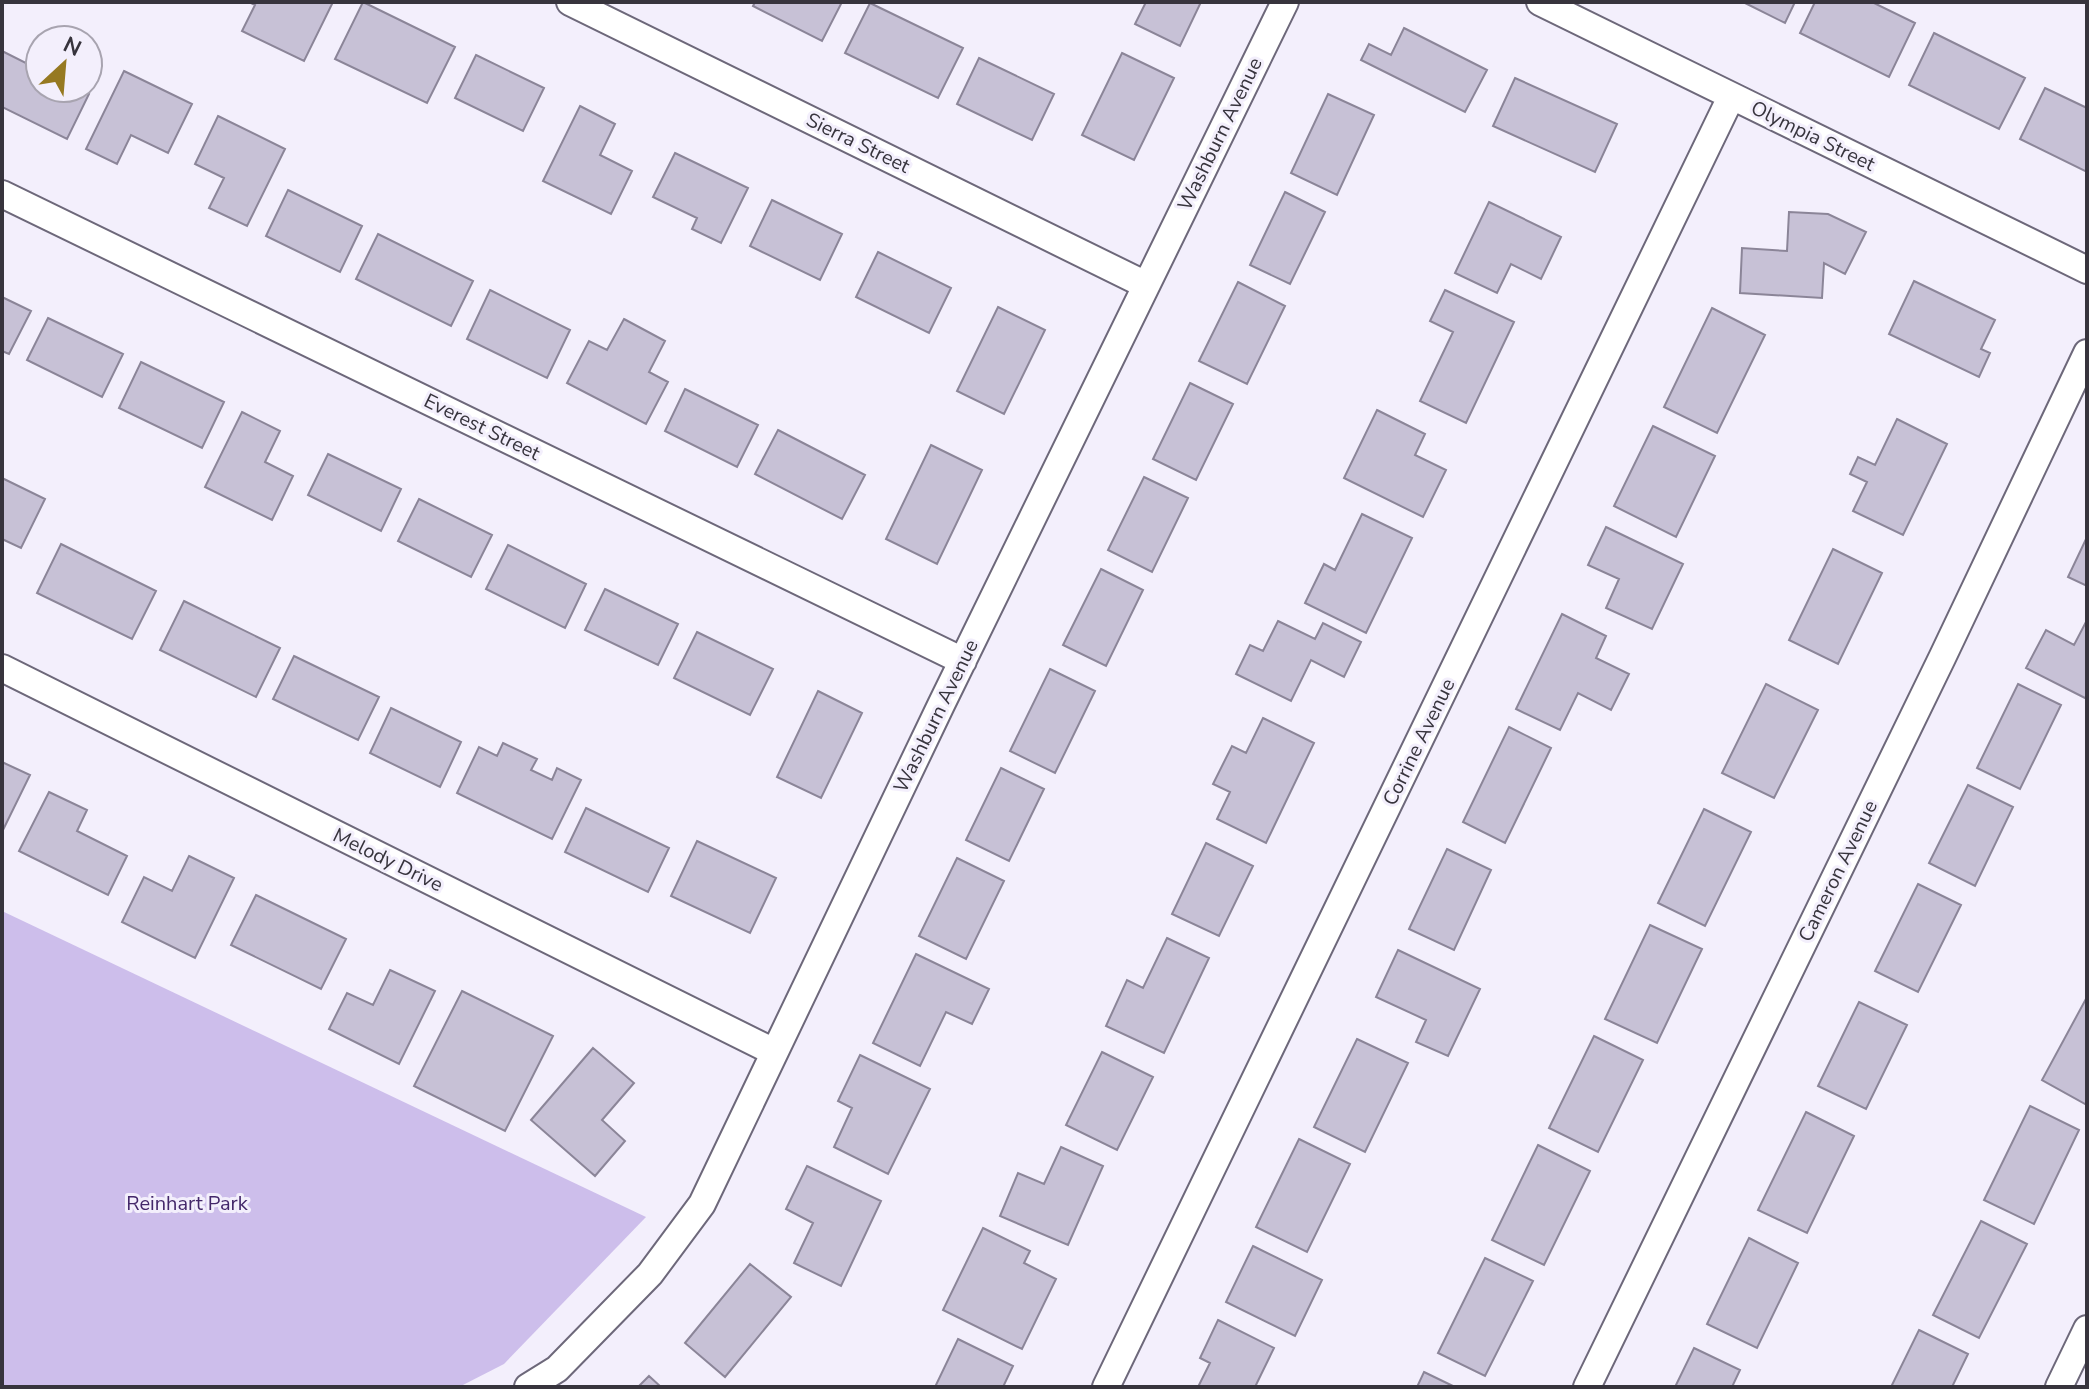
<svg xmlns="http://www.w3.org/2000/svg" width="2089" height="1389" font-family="'Nunito Sans',sans-serif">
  <rect width="100%" height="100%" fill="#f3effc"/>
  <path fill="#cdbeeb" d="M2,911L646,1217L504,1364L459,1387H2Z"/>
  <path fill="#c7c1d6" stroke="#8b8598" stroke-width="2" d="M249,2H333L304,61L242,31L255,5Z
    M363,2L455,47L427,103L335,59Z
    M755,2H842L822,41L753,6Z
    M1146,2H1201L1180,46L1135,24Z
    M1743,2H1795L1785,23Z
    M1815,2H1872L1915,23L1889,77L1800,33Z
    M870,3L963,48L938,98L845,53Z
    M1404,28L1487,70L1465,112L1361,60L1369,44L1391,55Z
    M1934,33L2025,78L1999,129L1909,85Z
    M2,51L40,70V88H77L89,94L67,139L2,107Z
    M1122,53L1174,78L1134,160L1082,135Z
    M476,55L544,88L523,131L455,98Z
    M979,58L1054,94L1032,140L957,104Z
    M124,71L192,104L168,153L131,135L117,164L86,149Z
    M1515,78L1617,124L1595,172L1493,126Z
    M2045,88L2087,108V172L2020,139Z
    M1328,94L1374,115L1337,195L1291,173Z
    M580,106L615,124L600,155L632,171L611,214L543,181Z
    M218,116L285,149L247,226L209,208L224,178L195,164Z
    M675,153L748,188L721,243L692,229L697,218L653,197Z
    M288,190L362,226L340,272L266,236Z
    M1285,192L1325,212L1290,284L1250,265Z
    M772,200L842,234L820,280L750,246Z
    M1489,202L1561,237L1541,279L1511,264L1497,293L1455,273Z
    M1789,212L1828,214L1866,232L1845,274L1824,263L1822,298L1740,293L1742,248L1787,251Z
    M378,234L473,281L451,326L356,279Z
    M878,252L951,288L929,333L856,297Z
    M1914,281L1995,320L1981,349L1990,353L1979,377L1889,334Z
    M1238,282L1285,306L1247,384L1199,361Z
    M490,290L570,330L547,378L467,339Z
    M1445,290L1514,322L1466,423L1420,401L1453,332L1430,321Z
    M2,297L31,311L9,354L2,351Z
    M998,307L1045,330L1004,414L957,391Z
    M1712,308L1765,335L1717,433L1664,407Z
    M48,318L123,354L102,397L27,360Z
    M624,319L665,341L649,372L668,382L646,424L567,383L589,341L607,350Z
    M141,362L224,402L202,448L119,408Z
    M1190,383L1233,404L1196,480L1153,459Z
    M685,389L758,425L737,467L665,431Z
    M1377,410L1425,434L1415,455L1446,470L1423,517L1344,478Z
    M242,412L280,431L265,462L293,476L272,520L205,487Z
    M1897,419L1947,444L1903,535L1853,511L1867,482L1850,474L1858,457L1875,465Z
    M1653,426L1715,456L1676,537L1614,506Z
    M778,430L865,475L842,519L755,474Z
    M931,445L982,470L937,564L886,539Z
    M328,454L401,489L381,531L308,495Z
    M1144,477L1188,498L1152,572L1108,550Z
    M2,478L45,499L21,548L2,539Z
    M419,499L492,535L471,577L398,541Z
    M1362,514L1412,538L1366,633L1305,603L1324,564L1335,570Z
    M1606,527L1683,564L1652,629L1606,608L1619,579L1588,565Z
    M2087,537V586L2068,577Z
    M61,544L156,591L132,639L37,593Z
    M508,545L586,584L565,628L486,589Z
    M1833,549L1882,573L1838,664L1789,640Z
    M1101,569L1143,590L1106,666L1063,645Z
    M605,589L678,624L658,665L585,630Z
    M184,601L280,648L256,697L160,650Z
    M1562,614L1606,636L1596,658L1629,674L1611,710L1578,693L1560,730L1516,709Z
    M2087,620V699L2026,668L2046,630L2074,645Z
    M1278,621L1315,639L1323,623L1361,642L1344,677L1311,660L1291,701L1236,674L1250,645L1263,651Z
    M697,632L773,669L750,715L674,678Z
    M294,656L379,697L358,740L273,699Z
    M1050,669L1095,691L1055,773L1010,751Z
    M1766,684L1818,710L1774,798L1722,773Z
    M2018,684L2061,705L2020,789L1977,768Z
    M818,691L862,713L821,798L777,777Z
    M391,708L461,742L440,787L370,753Z
    M1263,718L1314,743L1266,843L1217,819L1230,792L1213,784L1232,746L1246,753Z
    M1509,727L1551,748L1505,843L1463,822Z
    M503,743L537,759L531,770L552,780L557,768L581,780L552,839L457,793L479,747L497,756Z
    M2,762L30,775L2,832Z
    M1001,768L1044,789L1009,861L966,840Z
    M1968,785L2013,807L1975,886L1929,863Z
    M49,792L87,810L77,831L127,856L108,895L19,851Z
    M586,808L669,848L648,892L565,852Z
    M1704,809L1751,832L1705,926L1658,903Z
    M697,841L776,878L750,933L671,896Z
    M1206,843L1253,866L1219,936L1172,914Z
    M1447,849L1491,870L1454,950L1409,929Z
    M189,856L234,878L195,958L122,922L144,877L172,891Z
    M957,858L1004,881L966,959L919,936Z
    M1918,884L1961,905L1918,992L1875,971Z
    M256,895L346,939L321,989L231,945Z
    M1650,925L1702,949L1657,1043L1605,1019Z
    M1167,938L1209,958L1164,1053L1106,1026L1127,980L1143,988Z
    M1398,950L1480,989L1448,1056L1416,1042L1426,1020L1376,997Z
    M916,954L989,989L972,1024L946,1012L920,1066L873,1043Z
    M390,970L435,991L399,1064L329,1029L347,993L373,1005Z
    M462,991L553,1036L505,1131L414,1086Z
    M2087,997V1105L2042,1080Z
    M1859,1002L1907,1025L1866,1109L1818,1086Z
    M1594,1036L1643,1060L1598,1152L1549,1128Z
    M1357,1039L1408,1063L1365,1152L1314,1127Z
    M593,1048L634,1083L602,1120L625,1141L595,1176L531,1120Z
    M1102,1052L1153,1077L1117,1150L1066,1125Z
    M860,1055L930,1089L888,1174L834,1147L852,1108L838,1101Z
    M2030,1106L2079,1130L2034,1224L1984,1200Z
    M1806,1112L1854,1136L1807,1233L1758,1210Z
    M1299,1139L1350,1164L1307,1252L1256,1227Z
    M1538,1145L1590,1171L1544,1265L1492,1240Z
    M1061,1147L1103,1166L1068,1245L1000,1216L1018,1173L1044,1184Z
    M807,1166L881,1201L841,1286L794,1263L813,1223L786,1209Z
    M1981,1221L2027,1244L1979,1338L1933,1315Z
    M983,1228L1030,1251L1024,1263L1056,1279L1022,1349L943,1310Z
    M1749,1238L1798,1263L1757,1348L1707,1324Z
    M1253,1246L1322,1280L1295,1336L1226,1302Z
    M1485,1258L1533,1281L1485,1376L1438,1353Z
    M750,1264L791,1297L725,1377L685,1343Z
    M1218,1320L1274,1348L1255,1387H1198L1210,1363L1200,1358Z
    M1919,1330L1968,1354L1952,1387H1891Z
    M958,1339L1013,1366L1003,1387H935Z
    M1694,1348L1740,1370L1732,1387H1675Z
    M1424,1372L1455,1387H1417Z
    M649,1376L661,1387H638Z"/>
  <g fill="none" stroke-linecap="round" stroke-linejoin="round">
    <defs>
      <path id="minor" d="M570,2L1146,285
        M1540,2L2087,270
        M2,194L963,661
        M2,668L774,1052
        M528,1387L557,1369L650,1274L702,1204L941,705L1285,2
        M1106,1387L1731,97
        M1587,1387L1942,658L2087,353
        M2059,1387L2087,1329"/>
    </defs>
    <use href="#minor" stroke="#6d687a" stroke-width="30"/>
    <use href="#minor" stroke="#fff" stroke-width="26"/>
  </g>
  <g text-anchor="middle" dominant-baseline="central" stroke-width="6" stroke-linejoin="round" paint-order="stroke">
    <g font-size="20" fill="#37343d" stroke="#f3effc">
      <text transform="translate(1220 134) rotate(-64)">Washburn Avenue</text>
      <text transform="translate(1813 136) rotate(26)">Olympia Street</text>
      <text transform="translate(858 143) rotate(26)">Sierra Street</text>
      <text transform="translate(482 427) rotate(26)">Everest Street</text>
      <text transform="translate(936 716) rotate(-64)">Washburn Avenue</text>
      <text transform="translate(1419 742) rotate(-64)">Corrine Avenue</text>
      <text transform="translate(388 860) rotate(26)">Melody Drive</text>
      <text transform="translate(1838 871) rotate(-64)">Cameron Avenue</text>
    </g>
    <g font-size="20" fill="#43276a" stroke="#f3effc">
      <text x="187" y="1203">Reinhart Park</text>
    </g>
  </g>
  <rect width="2089" height="1389" fill="none" stroke="#37343d" stroke-width="8"/>
  <g transform="translate(64 64) rotate(26)"><circle r="38" fill="#f3effc" stroke="#a8a4b0" stroke-width="2"/>
  <path d="M0-6L14 30L0 20L-14 30Z" fill="#967921"/>
  <text y="-12" font-size="22" font-weight="bold" text-anchor="middle" fill="#37343d">N</text>
  </g>
</svg>
